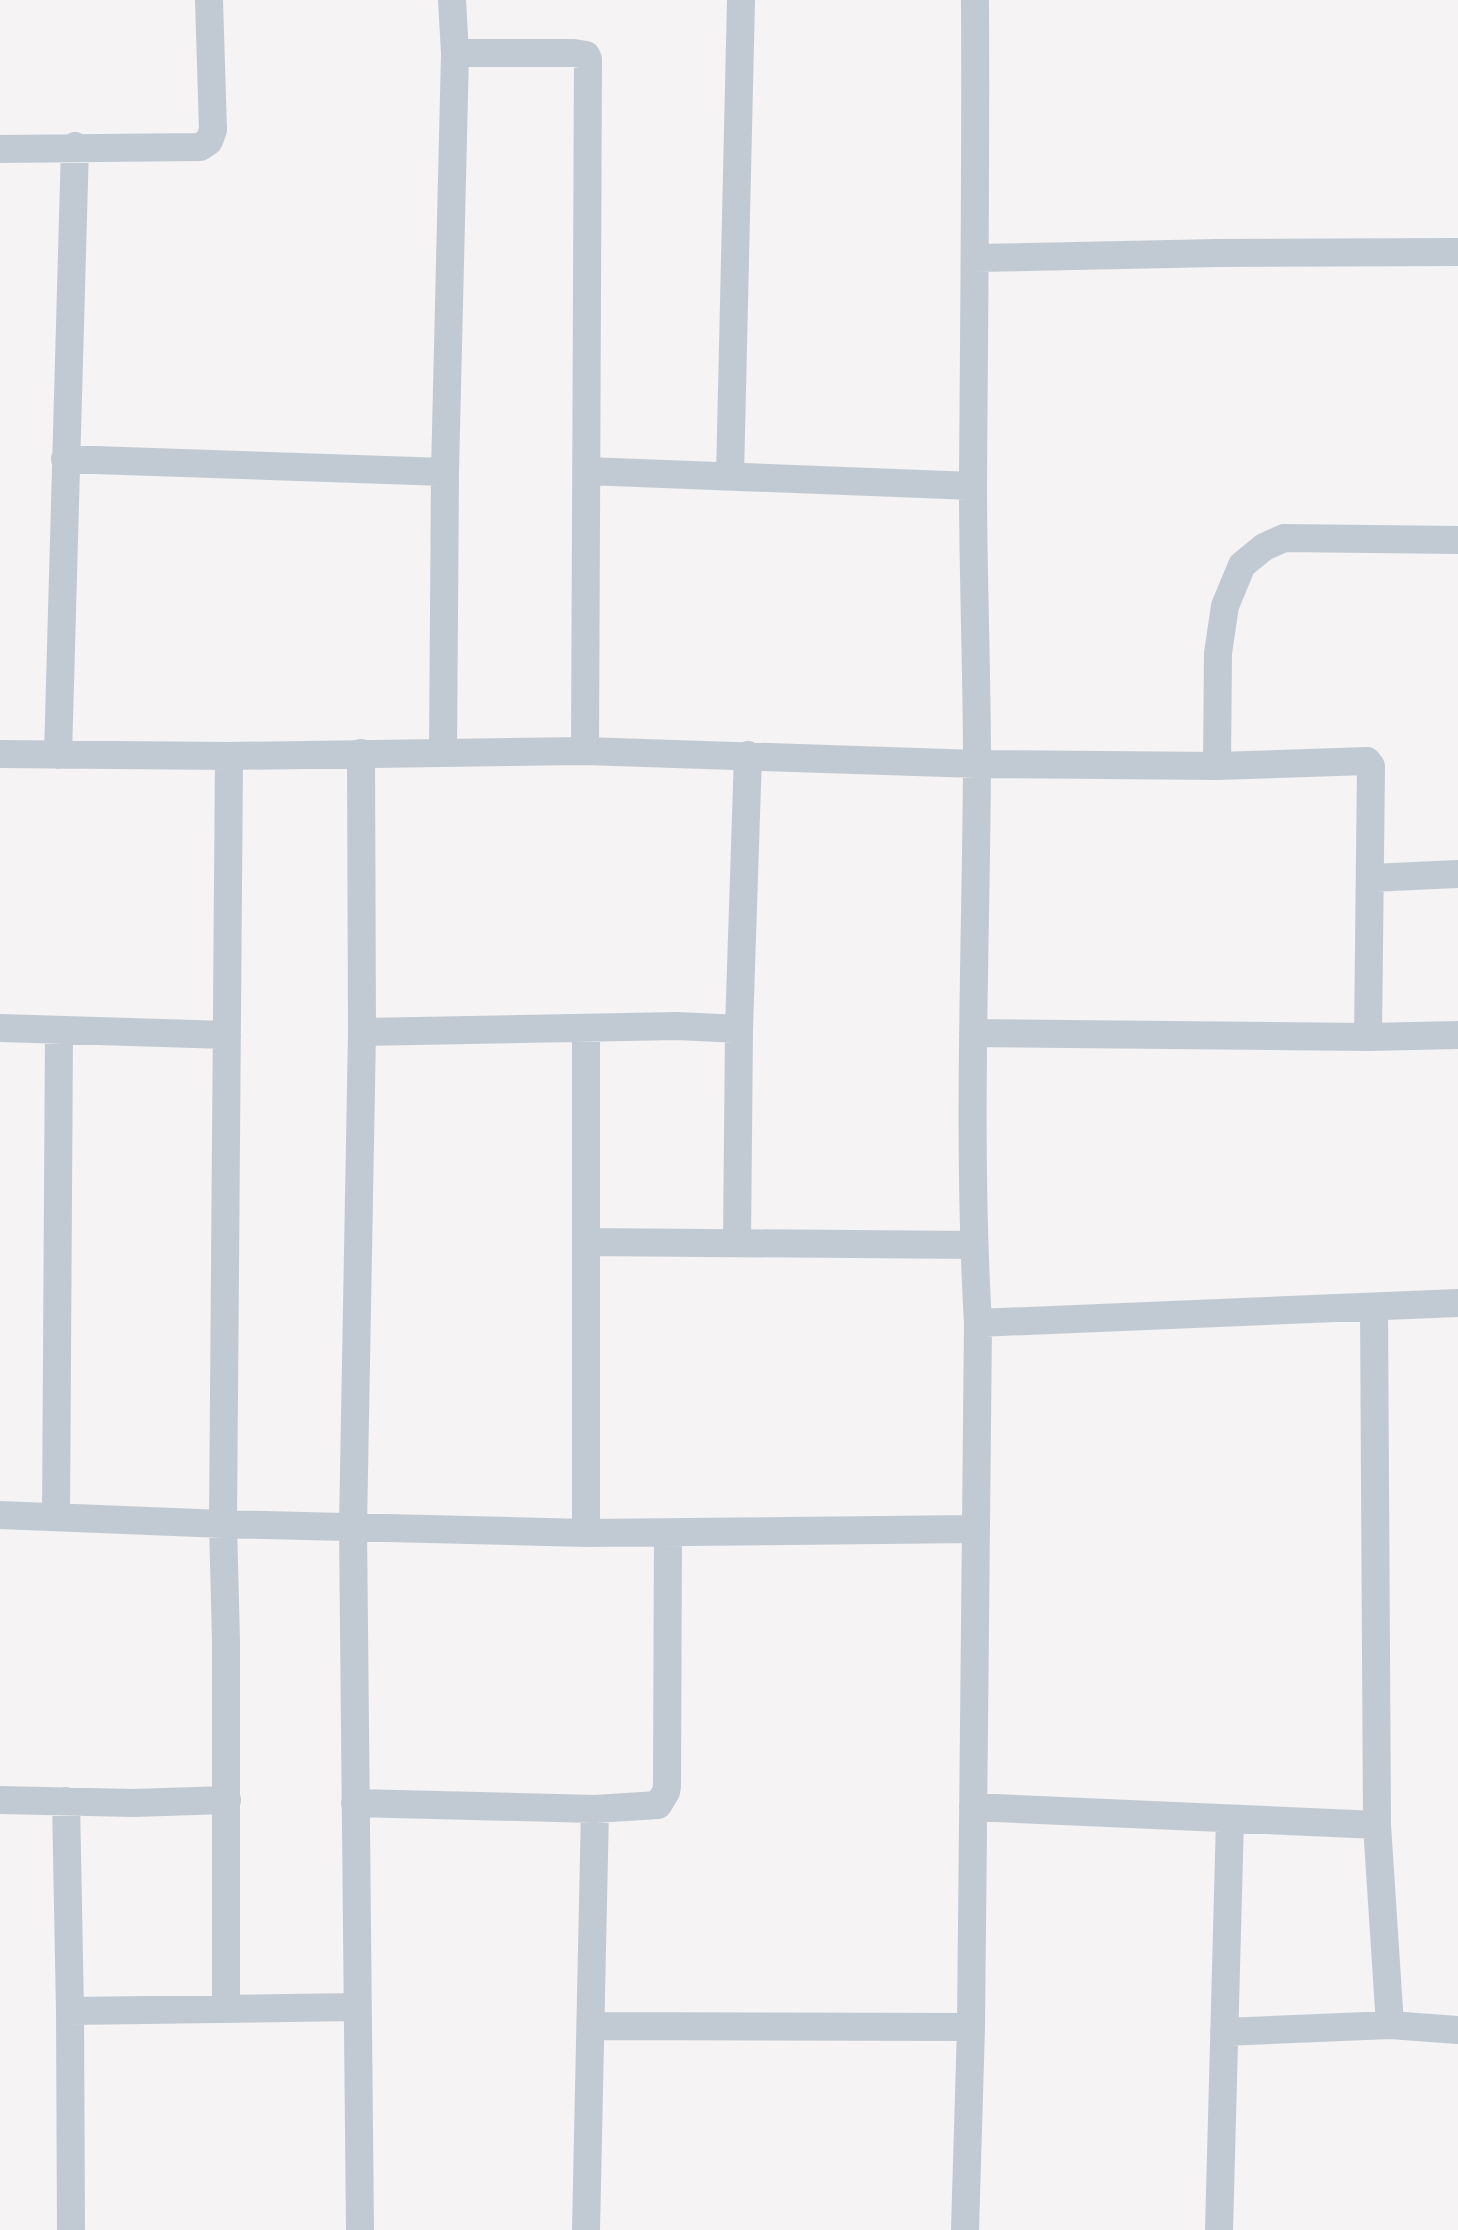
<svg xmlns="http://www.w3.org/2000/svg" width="1458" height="2230" font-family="'Fira Sans Condensed',sans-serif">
  <rect width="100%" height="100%" fill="#f5f3f3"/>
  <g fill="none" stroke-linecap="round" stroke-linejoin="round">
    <path stroke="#c1cad2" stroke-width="28" d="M455,53H574L586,55L588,59L585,751
      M0,149L200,147L209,141L213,130L209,0
      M976,258L1217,253L1458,252
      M65,459L445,472
      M587,471L973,486
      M730,476L741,0
      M443,753L445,472L455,53L452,0
      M0,754L229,756L585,751L977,764L1217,766L1367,761L1371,766L1368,1037
      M58,755L75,146
      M1217,766L1218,653L1225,606L1242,565L1264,547L1284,538L1458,540
      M1370,878L1458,874
      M0,1028L227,1035
      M362,1032L677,1026L739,1029
      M973,1033L1368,1037L1458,1035
      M586,1242L974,1245
      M737,1242L739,1029L748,755
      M1374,1307L1377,1825L1390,2025
      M978,1323L1458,1303
      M0,1515L223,1524L586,1533L975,1529
      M56,1517L59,1031
      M586,1533V1028
      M0,1800L133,1803L227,1800
      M66,1801L70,2011L71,2230
      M355,1803L595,1809L658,1805L666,1792L667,1786L668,1533
      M973,1807L1377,1825
      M226,2008V1641L223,1524L229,756
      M70,2011L357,2007
      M591,2026L971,2027
      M1224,2032L1390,2025L1458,2030
      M360,2230L353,1527L362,1032L361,753
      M586,2230L595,1809
      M965,2230L971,2027L978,1323C967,1137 976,951 977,764C977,671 973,578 973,485C974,323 976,162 975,0
      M1219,2230L1230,1819"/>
  </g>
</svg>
